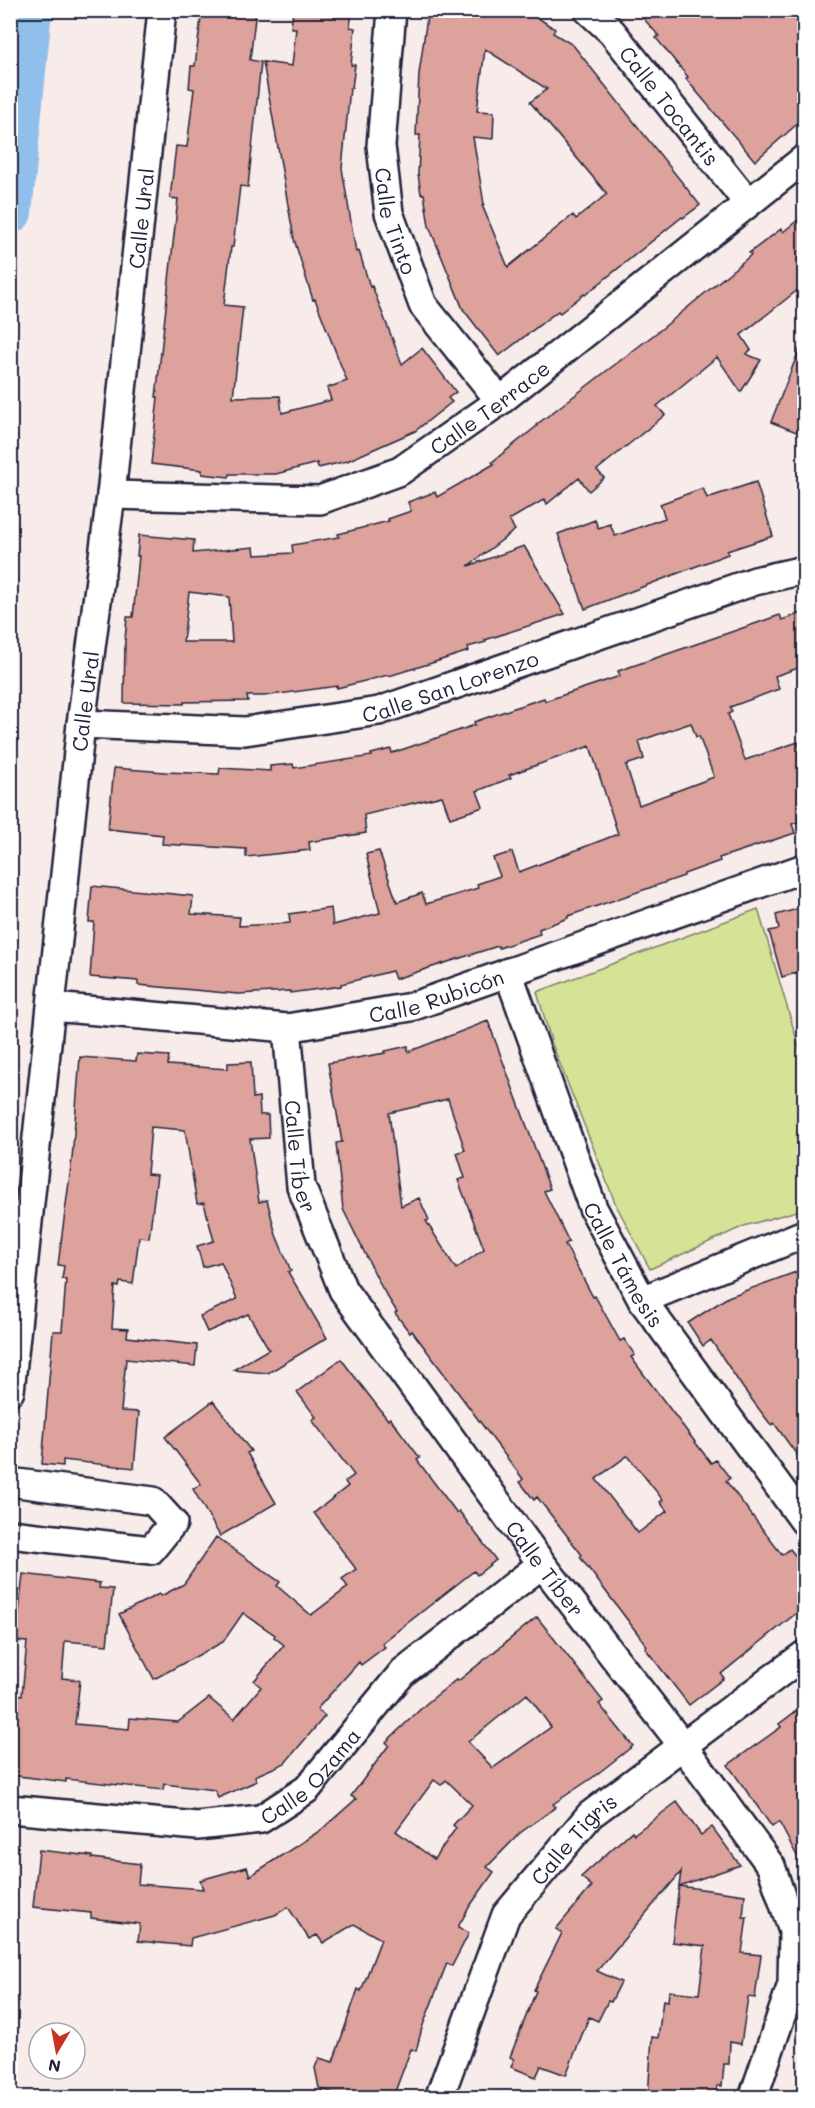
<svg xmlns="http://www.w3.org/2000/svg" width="815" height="2108" font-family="Mali,sans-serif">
  <rect width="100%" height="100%" fill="#f8eceb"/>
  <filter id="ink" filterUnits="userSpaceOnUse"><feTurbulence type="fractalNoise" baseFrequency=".0167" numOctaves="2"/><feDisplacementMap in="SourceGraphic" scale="12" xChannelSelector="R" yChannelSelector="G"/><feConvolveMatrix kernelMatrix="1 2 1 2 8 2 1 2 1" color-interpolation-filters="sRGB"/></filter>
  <g filter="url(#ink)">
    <path fill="#d5e396" stroke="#7c8268" stroke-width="1.5" d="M758,909L804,1064V1209L744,1226L650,1269L616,1205L552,1044L537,992Z"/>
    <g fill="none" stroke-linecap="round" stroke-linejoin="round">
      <path stroke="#91bfeb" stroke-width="44" d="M10,212L30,10"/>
    </g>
    <path fill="#dca29b" stroke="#22223b" stroke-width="1.5" fill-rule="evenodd" d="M202,10H256L250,60L261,62L248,187L240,186L233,247H231L224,305L243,307L233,397L280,396L282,413L331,400L327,388L347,381L315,299L313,300L294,239L263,62L292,66L296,28H291L293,10H352L350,27L355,28L351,65H355L352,88H350L342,168L356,252L359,251L370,287L372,286L402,364L422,348L456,392L448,398L452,402L415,431L347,461L318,468L317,463L276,474H230L229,477L202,474V470L151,464L158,397H156L178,199L170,198L176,146L187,147L194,89L189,88L191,66H195Z
      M428,10H526L555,29L553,33L573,45L700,205L683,218L682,217L585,295L584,294L560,313L558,311L499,356L463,309L429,226L424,194H421L418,174L420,135H416L419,74ZM485,49L547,89L530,102L607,194L576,219L573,215L508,267L482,205L484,204L473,137L493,139L494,112L477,111Z
      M636,10H804V118L755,161L686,79L688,77L656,38L659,36Z
      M804,215V285L741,335L751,350L746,354L761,360L741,392L717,357L657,406L665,415L597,470L604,478L589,491L579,478L547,504L545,499L509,520L515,530L468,566L524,546L565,614L485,640L486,642L468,647L469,651L435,662L389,676L388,675L337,688V686L264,696H247L248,701L184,702V704L124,703L125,640L127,617H133L139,556H137L139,535L194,540L193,553L254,547L255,555L293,553L292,545L339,537L338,534L389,521L388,519L411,511L408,502L435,492L437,497L494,464L492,462L537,426L536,425L664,327L751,255L749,253L781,229L783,232ZM189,592L229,597L232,642H183Z
      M803,340H804V435L771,422Z
      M756,482L773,536L727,551L728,554L585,609L558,534L595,520L598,528L610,524L615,536L665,518L660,504L703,488L707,498Z
      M804,612V666L775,676L779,689L730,707L732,712L728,714L745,760L798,742L804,762V820L792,824L795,833L719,858L720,861L684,874V876L568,916V918L539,929L540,934L499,948L498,946L395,979L392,971L341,984V986L290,993V991L238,994L138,985V981L90,977L94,922H89L92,886L193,896L191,914L240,917L239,926L290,923L289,914L331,908L333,925L380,913L366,854L379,851L397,902L422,893L426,904L478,888L477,884L500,876L493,858L512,852L519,872L618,834L590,746L509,775L511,778L477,791L483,807L450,818L442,796L364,815L366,833L309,842L310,850L246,857V849L162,844L163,835L108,829L114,768L165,772L219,774L220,768L270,771V766L293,764L294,768L372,756L371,754L391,749L392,753L475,725L474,722L514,708L544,698L545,701L620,676L618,671L760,622L780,615L782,620ZM691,723L696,737L699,736L714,777L639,805L626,765L644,759L639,741Z
      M804,907V971L782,977L769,931L779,929L776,915Z
      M488,1021L550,1189L544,1191L569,1242L565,1244L593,1297L595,1296L620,1341L624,1339L635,1355L631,1357L645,1376L711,1463L716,1460L730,1478L726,1481L782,1555L790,1549L804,1566V1570L796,1576L804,1586V1607L721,1674L724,1678L689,1705L645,1648L647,1646L580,1557L582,1555L537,1497L534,1500L520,1482L523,1479L492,1438L412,1331L410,1333L395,1313L397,1312L382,1288L343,1209L336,1143L342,1142L328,1063L385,1053V1051L408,1046V1052ZM448,1099L465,1150L457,1153L465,1178L458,1180L484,1249L456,1269L426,1221L429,1220L419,1198L401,1206L389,1113ZM627,1456L629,1457L663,1500L660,1502L667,1511L638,1533L596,1479Z
      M137,1054L169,1056L168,1065L228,1069V1063L251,1062L253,1098L259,1097L260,1115H268L269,1138L250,1139L259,1202L267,1200L276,1235L291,1271L288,1272L327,1338L268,1373L233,1370L269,1349L248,1314L207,1332L200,1316L237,1299L221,1262L203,1267L197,1246L214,1241L204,1203L197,1204L185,1130L151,1127L147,1174L157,1175L149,1238L139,1237L133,1284L120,1282L119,1287L115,1286L112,1328L128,1329L127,1337L197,1345L195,1366L126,1359L121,1411L139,1412L134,1468L63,1460V1466L42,1464L53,1331H62L66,1279H62L64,1266L58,1265L72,1159L80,1057L136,1061Z
      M796,1272L804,1294V1316L798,1319L804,1336V1465L774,1423L771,1425L743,1388L711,1340L703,1346L688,1323L728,1297Z
      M341,1359L388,1420L390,1418L420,1458L417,1460L457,1513L459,1511L496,1560L477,1575L474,1571L382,1643L385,1647L361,1665L359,1662L317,1709L325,1716L285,1763L255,1776L257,1781L218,1798L215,1790L164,1784L163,1790L66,1779V1782L10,1775V1746L16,1694L22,1695L27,1642L16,1641L23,1574L100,1583L99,1588L113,1589L107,1645L65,1641L62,1678L80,1680L75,1724L129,1729L130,1718L178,1722L209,1698L234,1719L261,1687L254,1681L284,1645L274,1637L275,1635L243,1613L223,1642L154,1679L119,1614L159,1594L161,1596L184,1584L216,1537L280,1582L277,1586L311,1615L348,1587L342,1579L356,1569L314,1513L348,1486L345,1482L354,1475L312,1420L316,1417L297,1392Z
      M213,1401L251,1451L247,1453L276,1503L220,1536L193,1489L201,1484L165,1437Z
      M537,1617L603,1701L599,1704L633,1746L592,1778L553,1804L556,1807L520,1833L487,1867L494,1872L470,1906L458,1927L469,1933L452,1966L447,1963L422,2028L416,2051L411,2049L393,2097H344L319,2088L315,2068L319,2058L333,2062L358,1989L361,1991L381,1939L354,1924L323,1943L317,1935L309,1939L288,1907L275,1915L191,1938L190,1946L138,1941L140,1924L91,1918V1913L33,1907L39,1850L92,1856V1858L140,1864L138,1884L203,1889L200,1880L247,1867L250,1876L321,1830L356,1799L351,1796L389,1745L386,1742L427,1703L457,1679L458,1681ZM527,1694L551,1727L493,1768L468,1742ZM434,1780L441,1785L446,1780L472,1805L453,1825L456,1828L434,1859L396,1831Z
      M804,1705V1869L779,1822L772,1827L728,1765L781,1727L779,1724Z
      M677,1802L701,1835L712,1827L740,1865L679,1886L681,1872L597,1971L621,1982L611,2002L608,2001L598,2021L589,2017L566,2075L541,2066L536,2077L511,2067L514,2059L510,2057L536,1991L534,1990L562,1933L556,1929L592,1886L581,1877L632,1831L634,1834Z
      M679,1886L745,1895L743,1917H747L742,1953L761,1955L755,1998L748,1997L741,2044L730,2042L729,2064H724L722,2086H717L716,2097H648L652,2037L658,2038L663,2000L668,2001L669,1991L699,1994L705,1946L672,1942Z"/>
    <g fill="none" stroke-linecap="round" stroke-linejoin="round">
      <defs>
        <g id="street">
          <path id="s1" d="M392,10L381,146L389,213L423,305L500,401"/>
          <path id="s2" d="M588,10L612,32L748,203"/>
          <path id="s3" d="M111,495L320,500L400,471L500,401L804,159"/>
          <path id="s4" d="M81,724L245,731L379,711L755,581L804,570"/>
          <path id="s5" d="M508,972L593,1208L642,1300L804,1521"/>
          <path id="s6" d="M53,1007L287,1028L411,1007L804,868"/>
          <path id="s7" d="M287,1028L301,1186L343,1290L542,1564L683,1746L771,1866L793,1931L792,1984L753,2098"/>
          <path d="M642,1300L804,1234"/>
          <path id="s8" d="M10,1391L81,724L111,495L162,10"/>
          <path d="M10,1482L153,1501L173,1523L151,1550L10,1534"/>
          <path id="s9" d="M10,1809L197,1826L261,1819L307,1789L403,1672L542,1564"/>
          <path id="s10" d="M439,2098L506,1915L590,1815L804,1655"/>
        </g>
      </defs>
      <use href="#street" stroke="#22223b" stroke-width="32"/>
      <use href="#street" stroke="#fff" stroke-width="27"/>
    </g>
  </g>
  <g text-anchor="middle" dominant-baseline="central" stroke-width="6" stroke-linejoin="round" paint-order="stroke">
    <g font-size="21" fill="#22223b" stroke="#fff">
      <text stroke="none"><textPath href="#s2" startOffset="126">Calle Tocantis</textPath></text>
      <text stroke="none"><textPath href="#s8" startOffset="1180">Calle Ural</textPath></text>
      <text stroke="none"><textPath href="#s1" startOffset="213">Calle Tinto</textPath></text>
      <text stroke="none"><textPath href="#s3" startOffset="404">Calle Terrace</textPath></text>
      <text stroke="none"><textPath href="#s4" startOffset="375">Calle San Lorenzo</textPath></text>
      <text stroke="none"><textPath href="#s8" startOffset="694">Calle Ural</textPath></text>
      <text stroke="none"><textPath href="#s6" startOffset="388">Calle Rubicón</textPath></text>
      <text stroke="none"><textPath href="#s7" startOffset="129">Calle Tíber</textPath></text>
      <text stroke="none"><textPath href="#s5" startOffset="315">Calle Támesis</textPath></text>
      <text stroke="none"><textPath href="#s7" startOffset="615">Calle Tíber</textPath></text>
      <text stroke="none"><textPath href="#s9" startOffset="318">Calle Ozama</textPath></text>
      <text stroke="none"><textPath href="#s10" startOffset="297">Calle Tigris</textPath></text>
    </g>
  </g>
  <rect width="815" height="2108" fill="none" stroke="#fff" stroke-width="36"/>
  <rect x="18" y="18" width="779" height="2072" fill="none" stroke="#22223b" stroke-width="2" filter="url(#ink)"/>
  <g transform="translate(57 2051) rotate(190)"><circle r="28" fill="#ffffff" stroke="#a7a7b1" stroke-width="1.5"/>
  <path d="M0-4.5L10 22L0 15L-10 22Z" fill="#c8321e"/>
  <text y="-9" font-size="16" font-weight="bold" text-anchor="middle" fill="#22223b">N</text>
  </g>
</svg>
